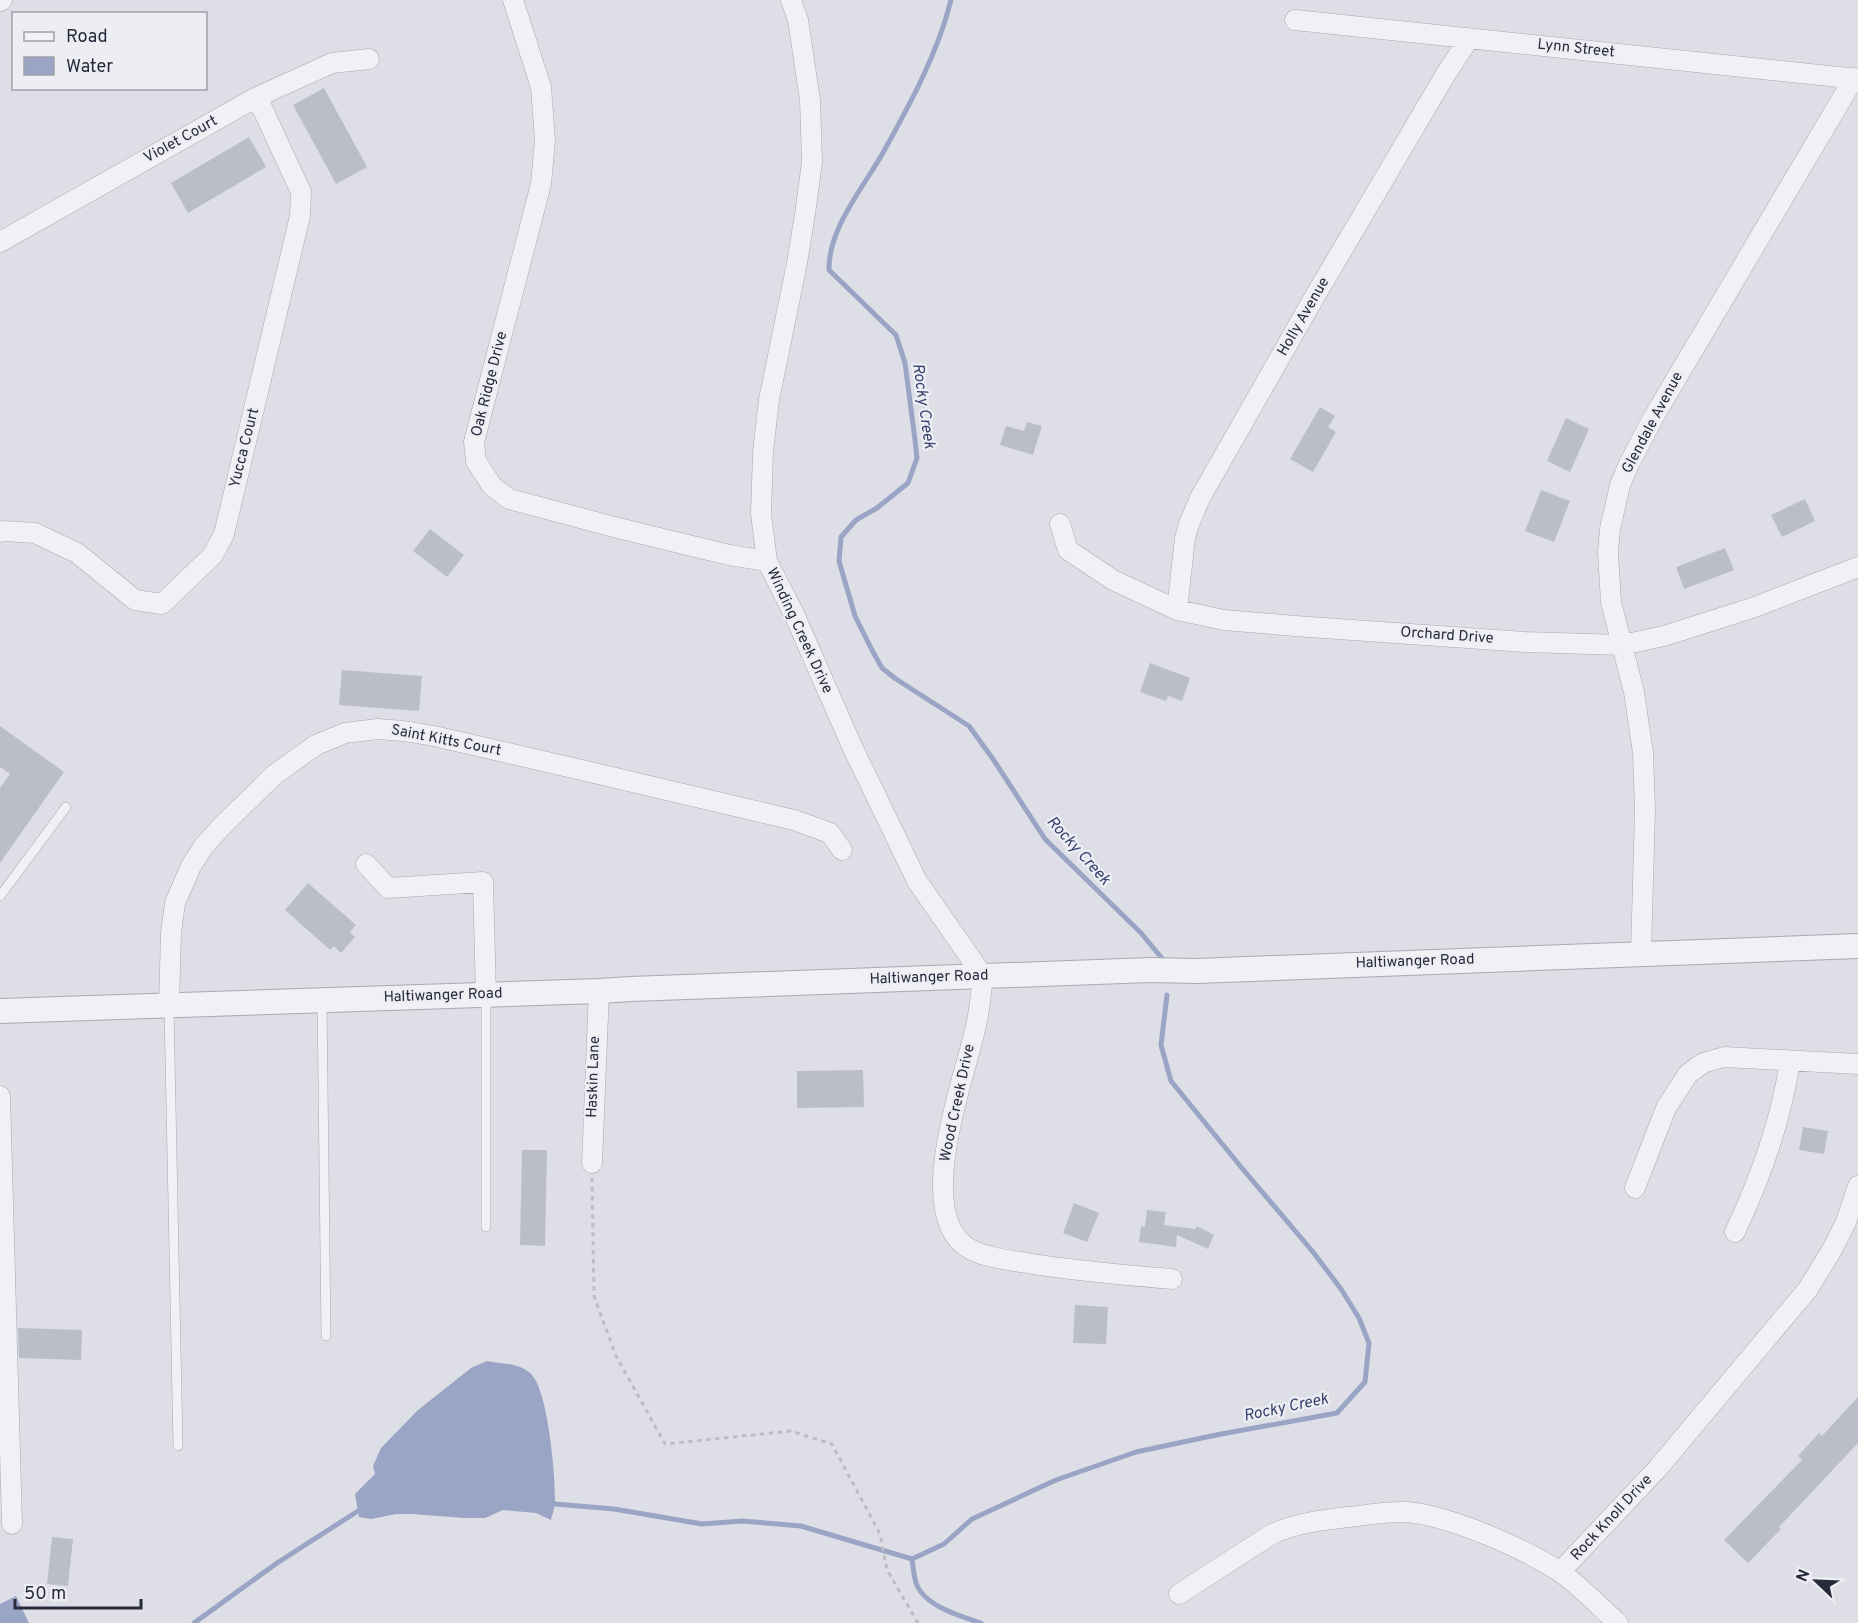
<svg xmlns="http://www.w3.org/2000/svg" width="1858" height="1623" font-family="Overpass,sans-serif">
  <rect width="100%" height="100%" fill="#dedfe6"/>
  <path fill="#9aa4c4" d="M487,1361C502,1364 520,1363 531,1374C548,1389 556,1478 555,1502C555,1508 552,1514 551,1520L536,1513L503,1510L485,1518H464L412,1514H396L371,1519L359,1517L355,1494L375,1474L373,1466L381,1448L418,1410L471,1368Z
    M16,1596L29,1623H0V1604Z"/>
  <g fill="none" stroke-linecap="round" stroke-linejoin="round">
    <path stroke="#9aa4c4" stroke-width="5" d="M951,0C938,53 910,104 884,151C864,187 828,228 829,270L896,335L905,363L915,440L917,458L908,483L877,508L856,520L841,537L839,561L855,616L873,652L882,668L896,679L969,726L993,759L1045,839L1141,933L1165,962
      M555,1504L614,1509L702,1524L742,1521L801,1526L912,1559
      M912,1559L944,1544L972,1519L1056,1480L1136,1452L1216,1435L1337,1413L1365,1382L1369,1343L1359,1318L1341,1289L1313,1252L1241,1167L1171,1081L1161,1045L1167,995
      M912,1559C913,1567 914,1576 916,1583C924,1606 960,1616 981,1623
      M194,1623L277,1563L358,1511"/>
  </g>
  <path fill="#bbbdc9" d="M324,88L367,167L336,184L293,105Z
    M249,137L266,167L188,213L171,183Z
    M1320,407L1335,416L1328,427L1336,432L1313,472L1290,459Z
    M1566,418L1589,429L1570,472L1547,461Z
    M1027,422L1042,426L1033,455L1000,445L1006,426L1024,431Z
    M1541,490L1570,501L1554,542L1525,531Z
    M1805,499L1815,521L1782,537L1771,515Z
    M430,529L464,555L447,577L413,551Z
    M1725,548L1734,570L1684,589L1676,567Z
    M1150,663L1190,678L1182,701L1168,696L1166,701L1140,692Z
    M342,670L422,676L419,711L339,705Z
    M0,726L64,772L0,863V788L10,774L0,767Z
    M308,883L356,925L350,932L355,937L341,953L334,946L330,950L285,910Z
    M863,1070L864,1107L797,1108V1071Z
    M1803,1127L1828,1131L1824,1154L1799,1150Z
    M522,1150H547L545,1246L520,1245Z
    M1074,1203L1099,1213L1087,1242L1063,1233Z
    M1147,1210L1166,1212L1164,1225L1195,1229L1197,1226L1214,1235L1208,1249L1177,1235L1176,1247L1139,1242L1141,1226L1145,1227Z
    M1075,1305L1108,1307L1106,1344L1073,1343Z
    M18,1328L82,1330L81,1360L19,1358Z
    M1858,1397V1443L1779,1527L1781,1529L1748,1563L1724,1540L1802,1460L1798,1456L1819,1433L1822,1436Z
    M52,1537L73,1539L68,1586L47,1584Z"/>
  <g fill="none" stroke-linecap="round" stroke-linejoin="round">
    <defs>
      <path id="service" d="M0,896L66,807
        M322,1000L326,1336
        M169,1008L178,1446
        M486,1227V995"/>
      <path id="minor" d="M513,0L541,87L545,140L541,184L474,442L476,461L492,486L509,499L618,528L729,555L767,561
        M791,0L798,20L810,100L812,162L805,214L797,263L769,400L763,452L761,514L767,561L794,614L851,744L917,881L983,976C981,991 980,1007 977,1021C967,1073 910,1216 970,1249C986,1258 1009,1260 1027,1263C1075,1271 1124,1275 1172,1279
        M0,1L2,0
        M1295,20L1858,79
        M0,242L257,97L332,63L369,59
        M1060,524L1068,550L1113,580L1177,610L1224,620L1295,626L1525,642L1622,645L1664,636L1755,607L1858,567
        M0,532L4,531L35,533L77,553L135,600L162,604L213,555L224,534L300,216L301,192L257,97
        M1177,610L1185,538L1189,524L1200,498L1311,303L1447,72L1469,39
        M366,864L388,888L483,882L486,995
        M1641,954L1645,810L1643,753L1634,692L1611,602L1608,552L1610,529L1620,485L1629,464L1653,418L1854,78
        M169,1005L171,933L175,903L191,866L204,846L221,827L274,775L316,745L345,733L378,729L404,731L434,736L603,775L794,820L830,833L842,850
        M0,1096L12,1524
        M592,1163L599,991
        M1635,1188L1666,1108L1688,1074L1703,1063L1724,1057L1858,1064
        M1735,1232C1761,1177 1781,1122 1790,1061
        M1560,1572L1658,1468L1808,1289L1833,1248L1846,1222L1858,1186
        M1179,1594L1272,1534C1297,1523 1322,1520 1348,1517C1367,1515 1387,1511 1407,1512C1450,1516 1524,1548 1560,1572C1579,1585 1600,1607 1618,1623"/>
      <path id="tertiary" d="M0,1011L599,991L631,989L1150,970L1196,971L1858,946"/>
    </defs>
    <use href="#service" stroke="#a7a9b3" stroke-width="10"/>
    <use href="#minor" stroke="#a7a9b3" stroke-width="21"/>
    <use href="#tertiary" stroke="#a7a9b3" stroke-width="26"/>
    <path stroke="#bcbdc5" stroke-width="3" stroke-dasharray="4.5 4.5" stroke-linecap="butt" d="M592,1178L594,1296L616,1356L665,1444L791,1431L832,1444L880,1534L887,1570L918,1623"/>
    <use href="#service" stroke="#f0f0f5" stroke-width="9"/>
    <use href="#minor" stroke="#f0f0f5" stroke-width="20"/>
    <use href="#tertiary" stroke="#f0f0f5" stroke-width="24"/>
  </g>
  <g text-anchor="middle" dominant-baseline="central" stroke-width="4.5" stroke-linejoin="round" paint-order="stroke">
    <g font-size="15" fill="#282a3c" stroke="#edeef4">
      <text transform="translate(1576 49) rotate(6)">Lynn Street</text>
      <text transform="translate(181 140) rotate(-29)">Violet Court</text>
      <text transform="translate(1304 317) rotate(-60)">Holly Avenue</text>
      <text transform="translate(490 384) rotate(-76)">Oak Ridge Drive</text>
      <text transform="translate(1653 423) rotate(-62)">Glendale Avenue</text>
      <text transform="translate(245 448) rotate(-76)">Yucca Court</text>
      <text transform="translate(799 631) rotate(65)">Winding Creek Drive</text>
      <text transform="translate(1447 636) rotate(4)">Orchard Drive</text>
      <text transform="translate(446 741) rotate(11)">Saint Kitts Court</text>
      <text transform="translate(1415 962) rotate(-2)">Haltiwanger Road</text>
      <text transform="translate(929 978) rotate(-2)">Haltiwanger Road</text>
      <text transform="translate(443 996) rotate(-2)">Haltiwanger Road</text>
      <text transform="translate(594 1077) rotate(-88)">Haskin Lane</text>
      <text transform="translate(958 1103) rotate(-78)">Wood Creek Drive</text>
      <text transform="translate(1612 1518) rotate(-47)">Rock Knoll Drive</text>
    </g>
    <g font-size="16" font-style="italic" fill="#35406d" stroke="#edeef4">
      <text transform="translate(923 406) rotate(82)">Rocky Creek</text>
      <text transform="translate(1078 851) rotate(48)">Rocky Creek</text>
      <text transform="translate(1286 1408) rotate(-12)">Rocky Creek</text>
    </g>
  </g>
  <rect x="12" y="12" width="195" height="78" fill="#edeef4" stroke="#9ea0aa" stroke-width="1.5"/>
  <rect x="24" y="32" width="30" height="9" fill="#f0f0f5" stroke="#9ea0aa" stroke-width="1.5"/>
  <text x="66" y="42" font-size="18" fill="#282a3c">Road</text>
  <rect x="24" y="57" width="30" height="18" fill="#9aa4c4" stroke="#9ea0aa" stroke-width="1.5"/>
  <text x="66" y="72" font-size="18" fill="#282a3c">Water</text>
  <g transform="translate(1816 1581) rotate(293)" stroke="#edeef4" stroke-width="4.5" paint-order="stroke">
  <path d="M0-4.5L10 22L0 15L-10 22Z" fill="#282a3c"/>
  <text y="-9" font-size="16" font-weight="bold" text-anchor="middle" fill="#282a3c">N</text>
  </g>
  <path d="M15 1599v9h126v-9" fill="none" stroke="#282a3c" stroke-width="3"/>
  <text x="24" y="1599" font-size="18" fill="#282a3c" stroke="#edeef4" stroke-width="4.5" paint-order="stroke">50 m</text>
</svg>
